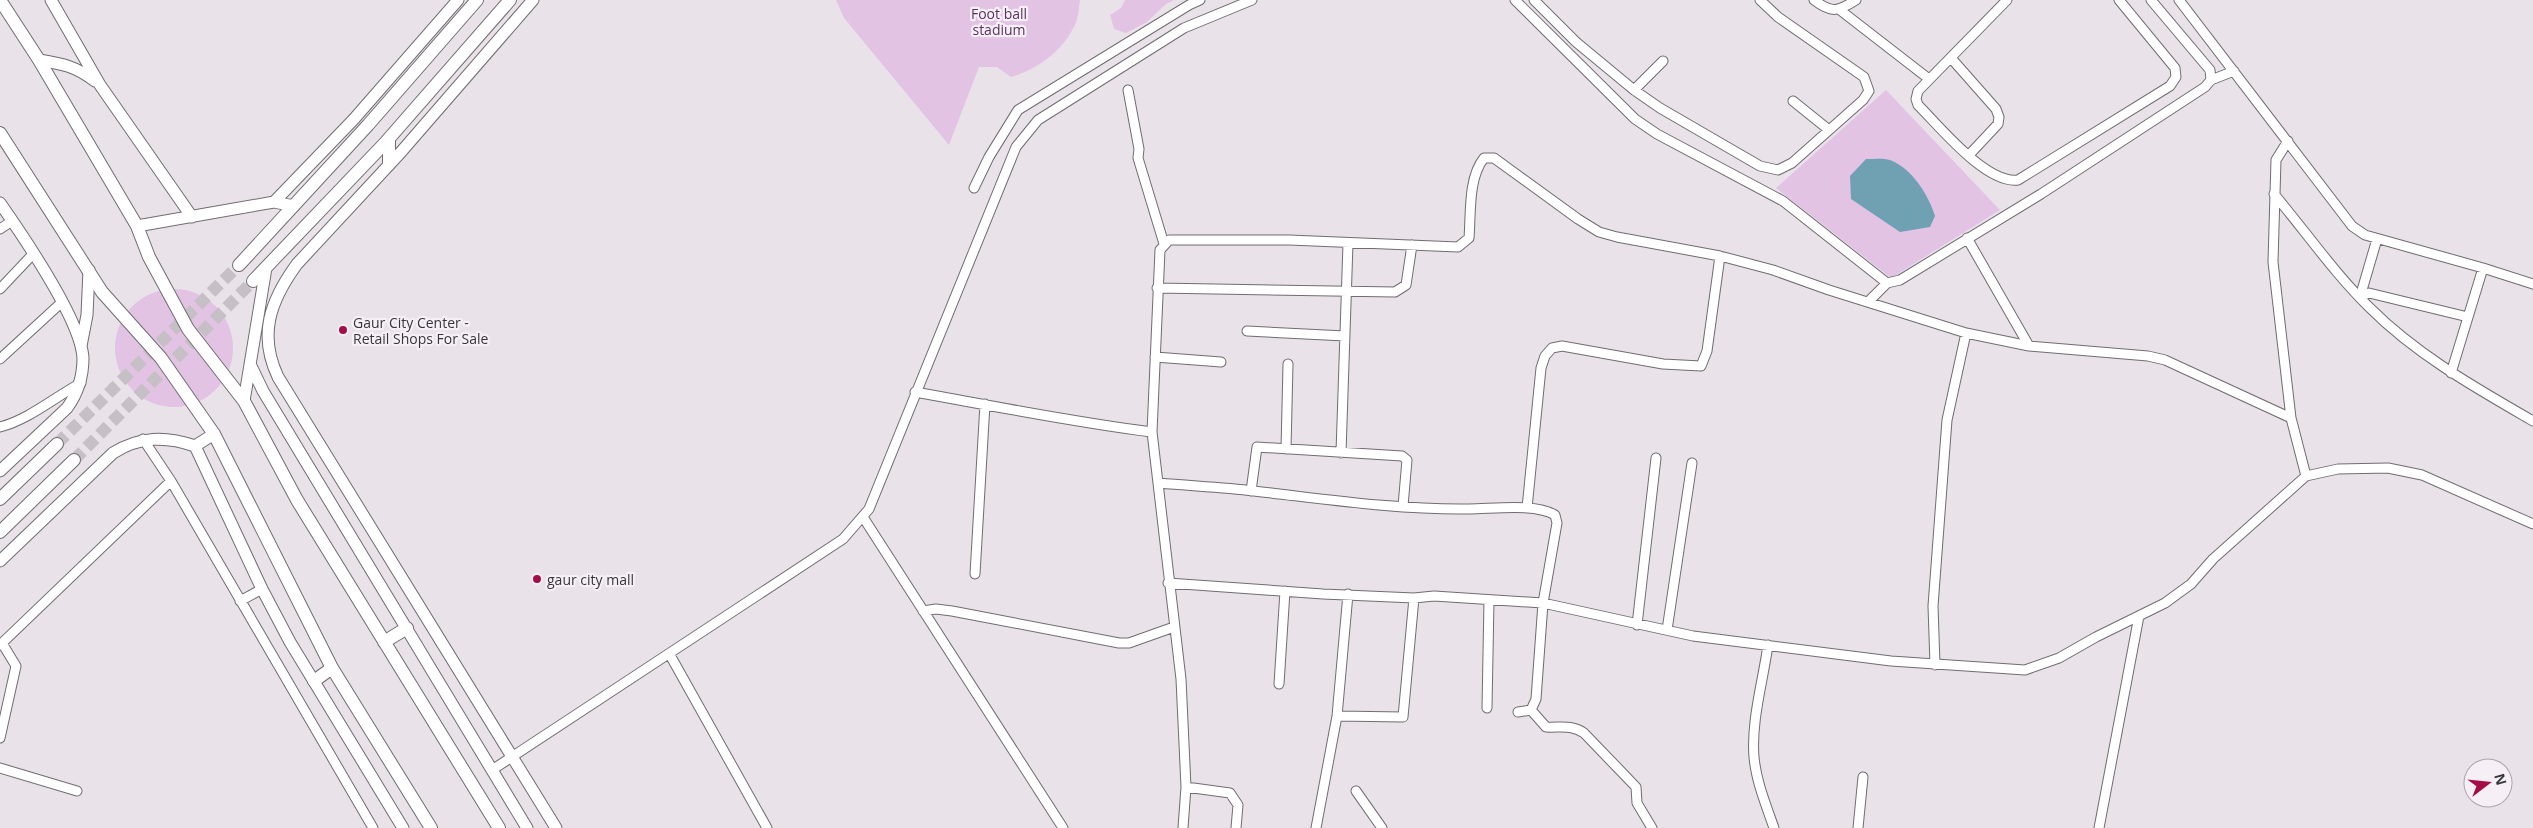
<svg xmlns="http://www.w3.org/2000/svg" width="2533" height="828" font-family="'Open Sans',sans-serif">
  <rect width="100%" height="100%" fill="#e9e3e9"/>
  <path fill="#e2c3e4" d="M836,0H1080C1079,8 1078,20 1074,27C1061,52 1038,69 1011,77L997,67H979L949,145L844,18Z
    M1125,0H1174L1166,4L1147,22L1126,33L1114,29L1110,15L1121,8Z
    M1886,90L2000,210L1891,278L1776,188Z
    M115 348a59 59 0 1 1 118 0a59 59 0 1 1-118 0Z"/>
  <path fill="#6fa1b3" d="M1866,159C1874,159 1883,158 1890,160C1912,168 1929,196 1935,216L1930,227L1900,232L1851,199L1850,176Z"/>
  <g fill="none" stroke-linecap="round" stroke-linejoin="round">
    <path stroke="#c6c0c6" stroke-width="12" stroke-dasharray="12 6" stroke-linecap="butt" d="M57,444L239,265
      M74,460L253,281"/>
    <defs>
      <path id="minor" d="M1515,0L1635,119L1657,134L1783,201L1887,283L1900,280L2041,194L2205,87L2211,80L2210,70L2151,0
        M1534,0L1576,42L1634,90L1660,108L1760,166L1778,170L1792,163L1863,100L1869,91L1864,77L1778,17L1760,0
        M1814,0C1832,14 1839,11 1856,0
        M2007,0L1918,91L1916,99L1918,105C1940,127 1986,184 2018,180L2170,86L2176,77L2175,68L2119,0
        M2179,0L2352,226L2365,235L2483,268L2533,284
        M1840,10L1929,79
        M1951,58L1996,109L1999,117L1998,124L1969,155
        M2211,80L2234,71
        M1128,90L1139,149L1138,158L1164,244
        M1634,90L1663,61
        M1793,101L1829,130
        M2288,141L2276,160L2273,262L2291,418L2306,476
        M974,188L989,157L1018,110L1189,5L1200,0
        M2274,194C2306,232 2335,274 2370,308C2417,355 2476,388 2533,421
        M0,229L12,221
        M1967,238L2029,346
        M1157,288L1395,292L1406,285L1412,245
        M0,289L34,253
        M2360,297L2369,293L2468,317
        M2360,297L2377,239
        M1869,301L1887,283
        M1247,331L1345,336
        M1155,357L1221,362
        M0,359L61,303
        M2451,373L2483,268
        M915,392C994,406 1072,422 1152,432
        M0,427C28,420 55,397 81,383
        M143,439L171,481L373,828
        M1286,449L1288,364
        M1341,453L1348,243
        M1159,483C1191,486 1222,487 1254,491C1325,499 1397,510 1469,509C1493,509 1535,503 1555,515L1557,523L1543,603L1536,699L1531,710L1518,712
        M1251,491L1257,447L1402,456L1407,460L1403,506
        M1527,508L1541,368L1545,356L1552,348L1562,346L1663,364L1701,366L1707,351L1720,256
        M863,517L1063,828
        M975,574L985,404
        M1168,583L1323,594L1414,598L1434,596L1543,603L1693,636L1891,661L2025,670L2059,658L2096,637L2165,603L2191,584L2213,559L2306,476L2338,469L2388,468L2422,475L2533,524
        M240,601L262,589
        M923,611L936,609L952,611L1119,643H1129L1174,627
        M1637,625L1656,458
        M1667,630L1692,463
        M0,645L171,481
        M1768,645C1763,681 1751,721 1754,757C1756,781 1766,805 1774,828
        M670,655L767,828
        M1935,665L1933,606L1947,420L1966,333
        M1279,684L1285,591
        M1487,708L1489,600
        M1531,710L1546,727C1560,728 1571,724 1584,733L1636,787L1637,803L1652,828
        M1337,716L1403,717L1414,598
        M0,738L16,666L2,643
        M0,768L77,791
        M492,770L843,539L869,509L1016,147L1038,120L1184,28L1252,0
        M1186,787L1230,793L1238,805L1236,828
        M1356,791L1382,828
        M1183,828L1186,787L1181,679L1152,432L1160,250L1169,240H1289L1458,247L1469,238C1471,213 1468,178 1484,158H1494L1578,219L1599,232L1617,237L1720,256L1773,270L1829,290L1966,333L2029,346L2148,356L2165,360L2291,418
        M1316,828L1337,716L1348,594
        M1858,828L1863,777
        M2099,828L2139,616"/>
      <path id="tertiary" d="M51,0L100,85L192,217
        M533,0L401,152L297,264C270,301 258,335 278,377L556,828
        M39,60C63,64 75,66 95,81
        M274,202L354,119L458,0
        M0,203C23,236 81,321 83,358C83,377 78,393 67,408L0,471
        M137,226L274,202L294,206
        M81,346L87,315L89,270
        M250,364L263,391L527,828
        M244,401L266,268
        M195,446L214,434
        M0,561L113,453C140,436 166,436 195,446L262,589L290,642L403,828"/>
      <path id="secondary" d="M0,0L39,60L137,226L149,257L188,329L244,401L297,500L499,828
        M0,133L102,292L161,358L214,434L332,668L431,828
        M389,164V139
        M239,265L368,125L477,0
        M253,281L385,143L510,0
        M0,499L57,444
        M0,532L74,460
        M384,642L407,628
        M314,681L332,668"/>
    </defs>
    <use href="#minor" stroke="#716c71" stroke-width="11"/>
    <use href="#tertiary" stroke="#716c71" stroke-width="13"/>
    <use href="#secondary" stroke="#716c71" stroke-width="14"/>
    <use href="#minor" stroke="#fff" stroke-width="9"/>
    <use href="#tertiary" stroke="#fff" stroke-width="11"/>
    <use href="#secondary" stroke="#fff" stroke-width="12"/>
  </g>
  <g fill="#a40d47" stroke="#f6f0f6" stroke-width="2">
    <circle cx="343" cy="330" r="5"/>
    <circle cx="537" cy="579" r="5"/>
  </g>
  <g text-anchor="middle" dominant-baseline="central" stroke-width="4.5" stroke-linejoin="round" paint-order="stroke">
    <g font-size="14" fill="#5c3260" stroke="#f6f0f6">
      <text x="999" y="13">Foot ball<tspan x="999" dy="16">stadium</tspan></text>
    </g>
    <g font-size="14" fill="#393639" stroke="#f6f0f6" text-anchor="start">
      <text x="353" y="322">Gaur City Center -<tspan x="353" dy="16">Retail Shops For Sale</tspan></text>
      <text x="547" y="579">gaur city mall</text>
    </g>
  </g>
  <g transform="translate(2488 783) rotate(74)"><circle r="24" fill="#f6f0f6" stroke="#aaa6aa"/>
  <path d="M0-4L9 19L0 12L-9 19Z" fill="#a40d47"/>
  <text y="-8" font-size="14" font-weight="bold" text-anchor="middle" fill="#393639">N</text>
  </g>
</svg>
